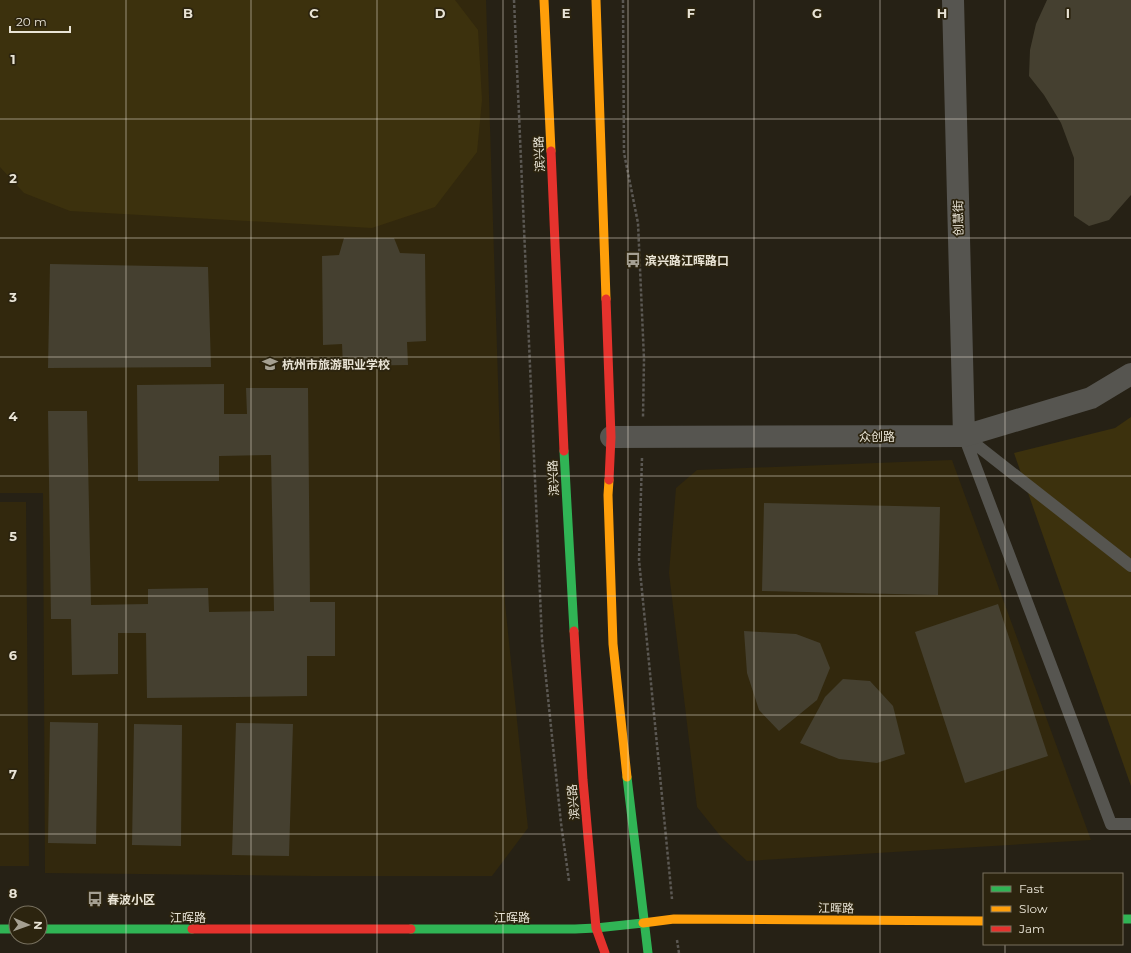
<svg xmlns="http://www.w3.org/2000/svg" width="1131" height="953" font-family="Montserrat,'Noto Sans SC',sans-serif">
  <rect width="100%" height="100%" fill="#262115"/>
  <path fill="#32280d" d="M0,0H486L505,603L528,828L492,876H314L45,873L43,493H0Z
    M952,460L1091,840L747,861L722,838L697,807L669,573L676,488L697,470Z
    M0,502H26L29,866H0Z"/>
  <path fill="#3c310d" d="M0,0H455L478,30L482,100L477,152L435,207L372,228L70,211L24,193L0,167Z
    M1131,417V786L1014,453L1115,428Z"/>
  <path fill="#454030" d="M1047,0H1131V195L1109,220L1089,226L1074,216V158L1061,123L1044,95L1029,76L1030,50L1036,24Z
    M344,238H394L400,253L425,254L426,341L407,342L408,365L343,366L342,344L323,345L322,256L339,255Z
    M50,264L208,267L211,367L48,368Z
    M224,384V414H247L246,388H308L310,602H335V656H307V696L147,698L146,633H118V674L72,675L71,619H51L48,411H87L91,605L148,604V589L208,588L209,612L274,611L271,455L219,456V481H138L137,385Z
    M764,503L940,507L938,595L762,591Z
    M998,604L1048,756L965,783L915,632Z
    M744,631L796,634L820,643L830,668L817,700L779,731L759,710L747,673Z
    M843,679L870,681L893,706L905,754L877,763L839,759L800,743L825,697Z
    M50,722L98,723L96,844L48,843Z
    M236,723L293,724L289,856L232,855Z
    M134,724L182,725L181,846L132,845Z"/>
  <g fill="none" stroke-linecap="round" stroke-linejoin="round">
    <path stroke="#5b5853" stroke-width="2.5" stroke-dasharray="3 2" stroke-linecap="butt" d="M514,0L542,640L561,823L569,881
      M623,0L624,153L638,223L644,359L643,417
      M642,458L639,560L672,899
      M677,940L679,953"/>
    <path stroke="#565550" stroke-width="12" d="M964,436L1111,824H1131
      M965,436L1131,566"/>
    <path stroke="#565550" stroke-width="22" d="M953,0L964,436
      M611,437L964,436L1091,398L1131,374"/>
    <path stroke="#30b455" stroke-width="9" d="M564,451L574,631
      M627,777L648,953
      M1122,919H1131
      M0,929H16
      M40,929H192
      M411,929H575L596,928L643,923"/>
    <path stroke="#ff9f0a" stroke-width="9" d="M544,0L551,151
      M596,0L606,299
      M609,480L608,495L613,644L627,777
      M643,923L674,919L984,921"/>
    <path stroke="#e5322d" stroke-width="9" d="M551,151L564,451
      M606,299L611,437L609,480
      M574,631L583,780L596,928L605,953
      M192,929H411"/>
  </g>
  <path fill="none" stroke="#e9e4d6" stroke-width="1" stroke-opacity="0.55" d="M126,0V953M251,0V953M377,0V953M503,0V953M628,0V953M754,0V953M880,0V953M1005,0V874M0,119H1131M0,238H1131M0,357H1131M0,476H1131M0,596H1131M0,715H1131M0,834H1131M1005,944V953"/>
  <defs>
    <symbol id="bus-bare" viewBox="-9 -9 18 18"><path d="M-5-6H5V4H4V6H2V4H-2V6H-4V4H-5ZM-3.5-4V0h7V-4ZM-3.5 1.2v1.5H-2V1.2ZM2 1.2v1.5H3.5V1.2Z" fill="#a5a092" stroke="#2c240f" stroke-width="2.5" paint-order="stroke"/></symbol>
    <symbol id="school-bare" viewBox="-9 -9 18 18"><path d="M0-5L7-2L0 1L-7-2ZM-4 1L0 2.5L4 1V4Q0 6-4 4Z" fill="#a5a092" stroke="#2c240f" stroke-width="2.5" paint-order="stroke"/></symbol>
  </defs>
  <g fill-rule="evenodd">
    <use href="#bus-bare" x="622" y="249" width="22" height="22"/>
    <use href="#school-bare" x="259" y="353" width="22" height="22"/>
    <use href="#bus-bare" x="84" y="888" width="22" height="22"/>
  </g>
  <g text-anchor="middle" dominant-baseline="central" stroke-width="3.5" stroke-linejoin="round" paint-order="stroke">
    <g font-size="12" fill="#e9e4d6" stroke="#2c240f">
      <text transform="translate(539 154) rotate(-93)">滨兴路</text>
      <text transform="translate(958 218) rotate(-91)">创慧街</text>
      <text x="877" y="436">众创路</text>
      <text transform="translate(553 478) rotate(-93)">滨兴路</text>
      <text transform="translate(573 802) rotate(-95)">滨兴路</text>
      <text transform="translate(836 908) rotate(1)">江晖路</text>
      <text x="188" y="917">江晖路</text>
      <text x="512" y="917">江晖路</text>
    </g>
    <g font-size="12" font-weight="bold" fill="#e9e4d6" stroke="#2c240f" text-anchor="start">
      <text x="645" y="260">滨兴路江晖路口</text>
      <text x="282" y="364">杭州市旅游职业学校</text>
      <text x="107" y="899">春波小区</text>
    </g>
  </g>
  <g font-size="13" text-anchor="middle" font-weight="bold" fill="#e9e4d6" stroke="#2c240f" stroke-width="3.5" stroke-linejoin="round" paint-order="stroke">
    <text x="188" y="18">B</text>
    <text x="314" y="18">C</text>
    <text x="440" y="18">D</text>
    <text x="566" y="18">E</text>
    <text x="691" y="18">F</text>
    <text x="817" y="18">G</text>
    <text x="942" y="18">H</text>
    <text x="1068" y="18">I</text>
    <text x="13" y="64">1</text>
    <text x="13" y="183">2</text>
    <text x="13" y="302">3</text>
    <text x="13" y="421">4</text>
    <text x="13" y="541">5</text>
    <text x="13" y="660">6</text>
    <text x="13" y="779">7</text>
    <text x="13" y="898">8</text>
  </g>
  <rect x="983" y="873" width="140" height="72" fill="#2c240f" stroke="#78715f"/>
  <rect x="991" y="886" width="20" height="6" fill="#30b455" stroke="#78715f"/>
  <text x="1019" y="893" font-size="12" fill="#e9e4d6">Fast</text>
  <rect x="991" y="906" width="20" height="6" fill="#ff9f0a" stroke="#78715f"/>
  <text x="1019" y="913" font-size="12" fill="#e9e4d6">Slow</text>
  <rect x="991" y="926" width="20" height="6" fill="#e5322d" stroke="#78715f"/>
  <text x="1019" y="933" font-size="12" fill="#e9e4d6">Jam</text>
  <g transform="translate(28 925) rotate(92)"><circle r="19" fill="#2c240f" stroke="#78715f"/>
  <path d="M0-3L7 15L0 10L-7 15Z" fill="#a5a092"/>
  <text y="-6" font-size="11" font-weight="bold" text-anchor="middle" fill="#e9e4d6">N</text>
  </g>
  <path d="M10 26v6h60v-6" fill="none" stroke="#e9e4d6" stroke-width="2"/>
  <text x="16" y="26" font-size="12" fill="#e9e4d6" stroke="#2c240f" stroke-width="3" paint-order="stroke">20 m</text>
</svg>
